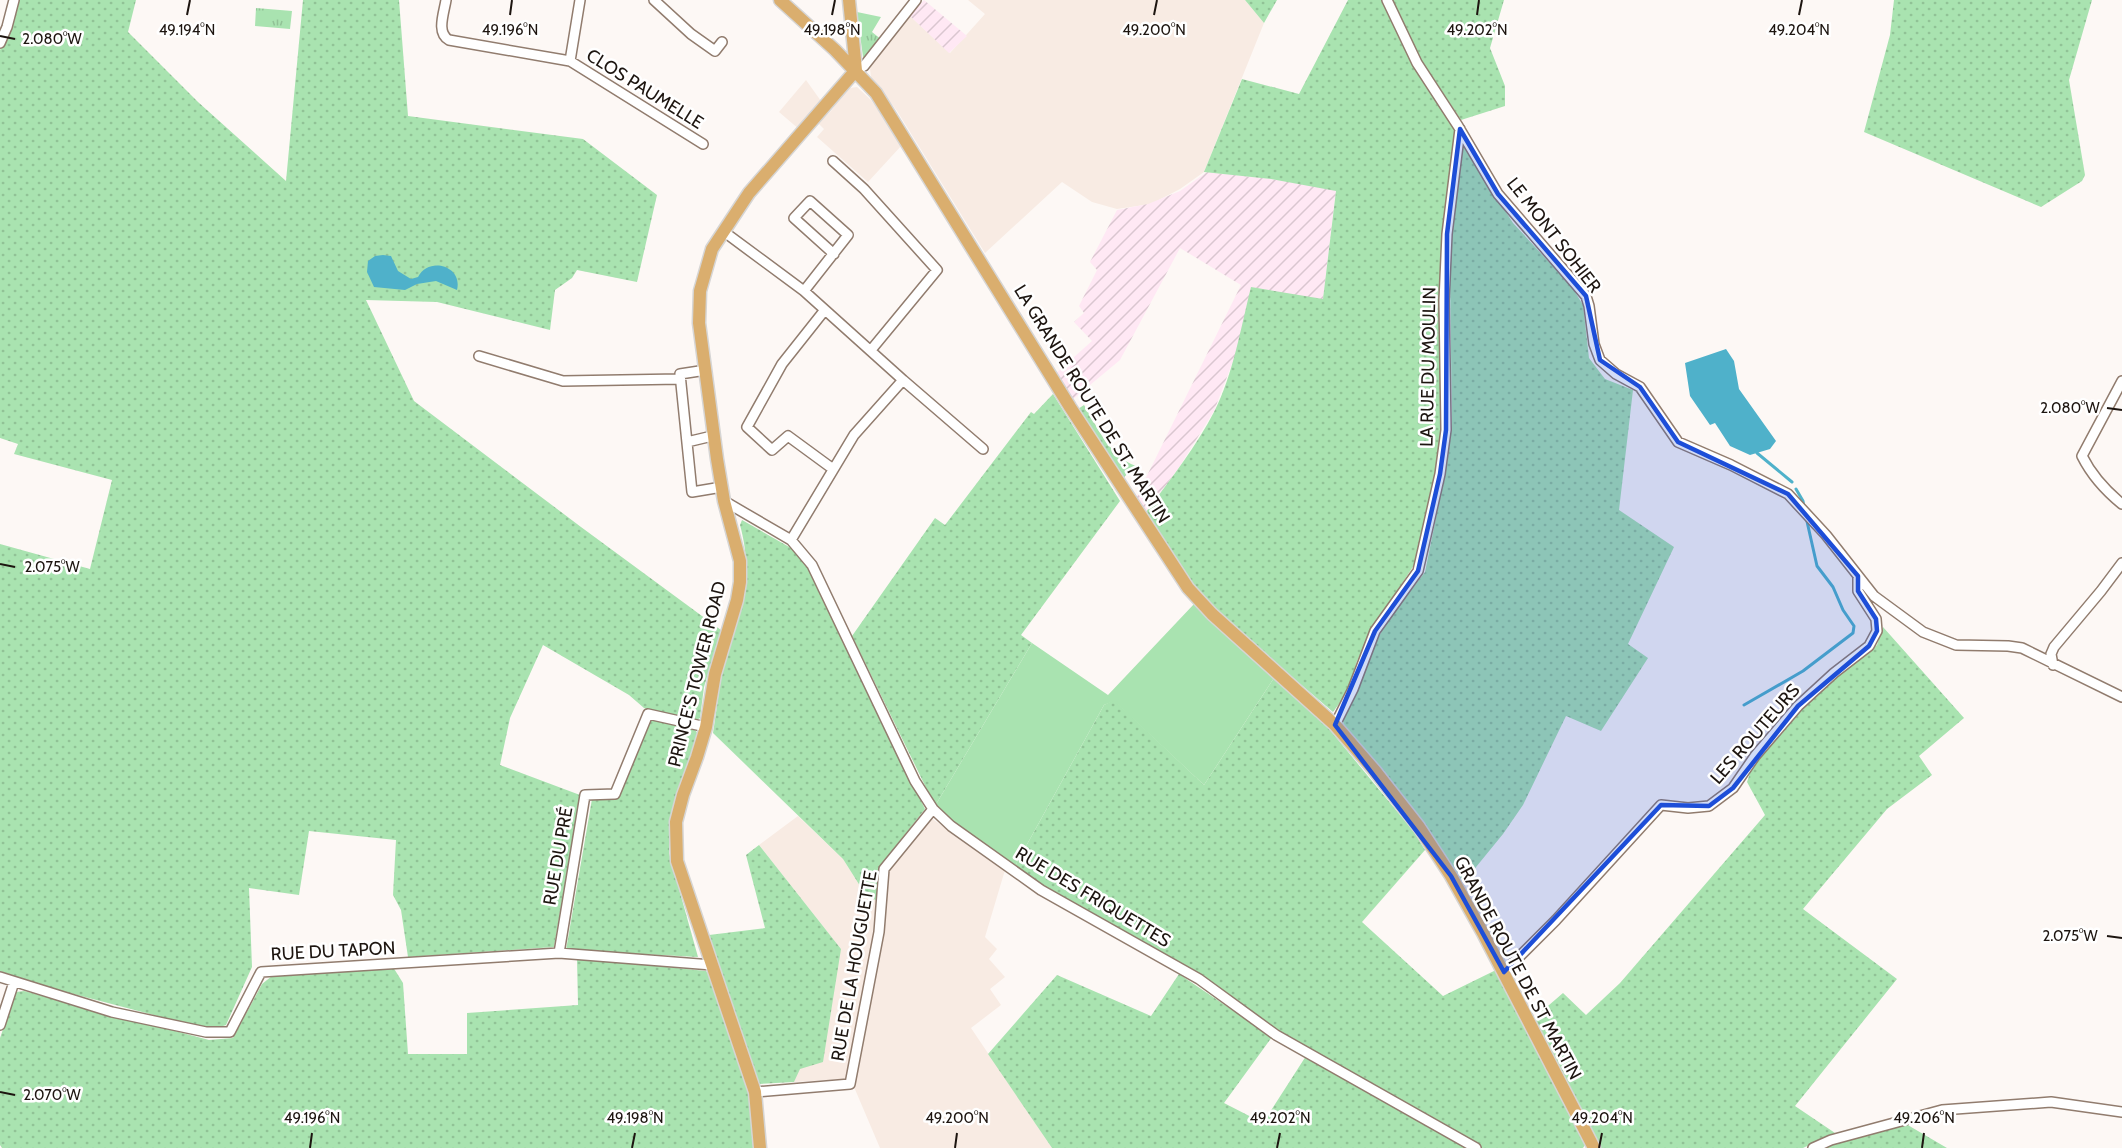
<svg xmlns="http://www.w3.org/2000/svg" width="2122" height="1148" font-family="Cabin,sans-serif">
  <defs>
    <pattern id="industrial-furrows" width="10" height="10" patternUnits="userSpaceOnUse" patternTransform="scale(1.5)"><rect width="10" height="10" fill="#ffe8f4"/><path d="M-1 1l2-2M0 10L10 0M9 11l2-2" fill="none" stroke="#dac6d0"/></pattern>
    <pattern id="grass-dots" width="8" height="8" patternUnits="userSpaceOnUse" patternTransform="scale(1.5)"><rect width="8" height="8" fill="#a9e3b0"/><path d="M2 2h.1M6 6h.1" fill="none" stroke="#91c296" stroke-width="1.8" stroke-linecap="round"/></pattern>
    <pattern id="park-tufts" width="24" height="20" patternUnits="userSpaceOnUse" patternTransform="scale(1.5)"><rect width="24" height="20" fill="#a9e3b0"/><path d="M3 7l-1-3M5 7V3M7 7l1-3M15 17l-1-3M17 17v-4M19 17l1-3" fill="none" stroke="#91c296"/></pattern>
  </defs>
  <rect width="100%" height="100%" fill="#fdf8f5"/>
  <path fill="#f8ebe3" d="M968,0H1245L1264,23L1204,172L1180,189L1151,204L1117,209L1092,202L1062,182L985,253L897,111L871,77L870,69L871,64L910,16L950,53L985,14Z
    M806,80L821,101L800,130L779,112Z
    M857,87L871,100L902,145L868,182L817,137L824,129L818,123L831,111L844,92L850,88Z
    M798,816L843,859L867,897L876,900L872,939L847,1079L794,1082L841,949L759,845Z
    M931,818L1005,870L985,937L997,949L989,959L1005,977L990,989L1001,1005L971,1028L1052,1148H880L854,1087L864,1038L881,933L887,872Z"/>
  <path fill="url(#industrial-furrows)" d="M924,0L967,36L949,53L910,16Z
    M1207,172L1271,179L1336,190L1323,300L1235,356L1214,411L1178,469L1146,512L1136,498L1241,285L1180,248L1120,360L1072,400L1055,374L1092,341L1074,322L1084,313L1079,306L1097,270L1090,262L1117,210L1148,204L1180,191Z"/>
  <path fill="url(#grass-dots)" d="M16,0H136L128,32L198,102L286,181L303,0H399L408,116L583,139L657,195L637,282L577,270L572,278L555,290L550,330L437,302L366,300L414,401L581,527L721,630L704,687L700,718L695,721L683,720L644,708L629,695L543,645L510,718L500,765L580,795L554,947L408,957L401,910L393,895L396,840L309,831L299,895L249,888L252,967L226,1025L211,1030L43,986L0,971V544L90,569L112,480L14,454L18,444L0,438V50L9,34Z
    M1245,0H1277L1264,23Z
    M1348,0H1381L1413,62L1455,129L1440,268L1441,431L1437,471L1414,565L1372,630L1357,661L1347,693L1333,712L1206,603L1146,512C1170,480 1196,447 1214,412C1233,375 1241,327 1251,287L1323,299L1336,191L1271,179L1204,172L1242,79L1299,94Z
    M1391,0H1504L1490,48L1505,86V106L1461,120L1418,55Z
    M1894,0H2092L2069,80L2085,175L2082,181L2041,207L1864,132L1890,35Z
    M1463,145L1513,223L1572,287L1583,305L1589,358L1605,379L1633,390L1619,510L1674,547L1628,644L1648,658L1601,731L1566,716L1523,805L1503,834L1463,883L1412,811L1344,729L1343,720L1373,648L1386,623L1425,572L1447,464L1452,425L1450,278L1453,213Z
    M1053,394L1120,501L1021,635L1032,643L935,806L852,636L935,518L945,525L1031,412L1034,414Z
    M1084,405C1098,428 1109,456 1136,466L1123,478L1078,409Z
    M742,520L791,548L808,567L925,809L880,866L876,900L867,897L843,859L713,733C717,709 719,684 725,660C738,609 755,579 740,525Z
    M1883,627L1964,718L1919,756L1932,775L1887,809L1803,909L1897,979L1795,1106L1835,1133L1803,1148H1600L1556,1064L1534,1018L1563,993L1586,1015L1620,983L1765,815L1747,782L1752,767L1801,709L1842,672L1877,645Z
    M1274,678L1330,730L1414,832L1425,850L1362,922L1443,996L1496,970L1585,1145L1583,1148H1479L1300,1045L1260,1020L1204,976L1041,886L1015,866L1104,705L1114,700L1204,785Z
    M650,717L693,727L698,734L670,822L669,853L698,957L566,950L592,799L620,796Z
    M759,845L841,949L823,1062L800,1069L794,1082L759,1084L709,935L765,928L746,855Z
    M577,958L706,971L709,974L749,1095L755,1148H2L0,1145V1038L16,992L24,991L209,1040L233,1038L262,984L272,976L393,967L403,983L408,1054H467V1013L578,1005Z
    M1179,974L1272,1037L1224,1103L1263,1123L1306,1056L1470,1148H1052L988,1054L1057,975L1151,1016Z
    M1906,1124L1947,1148H1823L1831,1144Z"/>
  <path fill="url(#park-tufts)" d="M256,8L292,11L290,29L255,26Z
    M857,12L881,17L872,32L882,40L870,56L863,57Z"/>
  <path fill="#a9e3b0" d="M1194,604L1274,678L1204,785L1114,701L1104,705L1015,866L940,812L935,806L1032,643L1108,695Z"/>
  <path fill="#4fb1ca" d="M383,255L391,256L398,271L411,279L418,277C429,256 463,266 457,290L436,281L417,284L405,290L374,287L367,272L368,261L375,256Z
    M1726,349L1734,361L1739,389L1776,441L1770,449L1750,455L1730,446L1715,423L1710,425L1690,396L1685,363Z"/>
  <g fill="none" stroke-linecap="round" stroke-linejoin="round">
    <path stroke="#4fb1ca" stroke-width="3" d="M1757,453L1792,482
      M1796,489L1803,501L1804,507
      M1744,705L1803,671L1853,633L1854,626L1843,610L1833,587L1817,566L1806,517"/>
    <defs>
      <path id="minor" d="M446,0C444,13 436,33 449,40L570,61L580,0
        M654,0L691,34L715,51L722,42
        M1387,0L1417,63L1458,126L1498,194L1586,296L1589,306L1594,344L1600,360L1616,374L1640,387L1678,442L1731,465L1788,494L1826,535L1874,596L1923,632L1956,645L2008,646L2022,648L2122,697
        M0,43L7,27L14,0
        M570,61L703,144
        M856,70L864,66L916,0
        M833,161L864,189L937,270L871,350
        M723,231L804,291L903,380L854,435L791,540
        M804,291L848,235L810,201L794,218L834,254
        M824,311L782,364L747,427L772,450L788,436L833,469
        M479,356L563,381L680,379
        M706,370L680,374L692,492L722,487
        M903,380L983,449
        M2122,381L2082,456C2091,474 2106,491 2122,504
        M687,442L708,437
        M724,501L791,540L812,565L915,781L933,809L951,826L1041,890L1199,979L1276,1035L1476,1148
        M2053,665L2051,654L2054,647L2101,591L2122,563
        M1335,725L1353,689L1375,631L1418,571L1440,474L1446,430L1444,301L1447,234L1460,129
        M559,953L585,795L615,794L648,714L706,727
        M1504,972L1556,920L1661,805L1688,808L1709,806L1733,788L1755,756L1798,706L1834,673L1869,646L1877,631L1876,619L1858,591V576
        M0,977L112,1012L206,1032H230L261,972L559,953L712,965
        M0,1025L14,982
        M755,1092L850,1084L879,932L884,869L933,809
        M1813,1148L1831,1140L1942,1110L2051,1102L2122,1112"/>
      <path id="major" d="M780,0L835,50L876,93L1070,407L1188,588L1212,614L1335,725L1375,771L1419,827L1451,876L1483,933L1594,1148
        M849,0L856,70
        M760,1148L755,1092L677,861L676,822L683,795L697,757L706,727L715,674L737,600L740,582V561L724,501L717,459L699,323L700,291L712,249L749,193L856,70"/>
    </defs>
    <use href="#minor" stroke="#917c6e" stroke-width="12"/>
    <use href="#major" stroke="#d6d5d4" stroke-width="15"/>
    <use href="#minor" stroke="#fff" stroke-width="9"/>
    <use href="#major" stroke="#daae6e" stroke-width="12"/>
  </g>
  <path fill="#1d4ed8" fill-opacity="0.2" stroke="#1d4ed8" stroke-width="4.5" stroke-linejoin="round" d="M1460,129L1498,194L1586,296L1600,360L1640,387L1678,442L1788,494L1858,576V591L1876,619L1877,631L1869,646L1798,706L1733,788L1709,806L1661,805L1504,972L1451,876L1335,725L1375,631L1418,571L1440,474L1446,430L1447,234Z"/>
  <path fill="none" stroke="#1d1510" stroke-width="2" d="M187,15L190,0M510,15L512,0M832,15L835,0M1154,15L1157,0M1477,15L1479,0M1799,15L1802,0M0,36L15,39M2107,408L2122,410M0,564L15,567M2107,936L2122,938M0,1092L15,1095M310,1148L312,1133M632,1148L635,1133M955,1148L957,1133M1277,1148L1280,1133M1599,1148L1602,1133M1922,1148L1924,1133"/>
  <g text-anchor="middle" dominant-baseline="central" stroke-width="5" stroke-linejoin="round" paint-order="stroke">
    <g font-size="18" fill="#1d1510" stroke="#fff">
      <text transform="translate(645 89) rotate(32)">CLOS PAUMELLE</text>
      <text transform="translate(1554 235) rotate(52)">LE MONT SOHIER</text>
      <text transform="translate(1428 367) rotate(-89)">LA RUE DU MOULIN</text>
      <text transform="translate(1092 404) rotate(58)">LA GRANDE ROUTE DE ST. MARTIN</text>
      <text transform="translate(697 674) rotate(-76)">PRINCE'S TOWER ROAD</text>
      <text transform="translate(1755 734) rotate(-49)">LES ROUTEURS</text>
      <text transform="translate(558 856) rotate(-80)">RUE DU PRÉ</text>
      <text transform="translate(1093 897) rotate(31)">RUE DES FRIQUETTES</text>
      <text transform="translate(333 951) rotate(-3)">RUE DU TAPON</text>
      <text transform="translate(854 966) rotate(-80)">RUE DE LA HOUGUETTE</text>
      <text transform="translate(1518 968) rotate(62)">GRANDE ROUTE DE ST MARTIN</text>
    </g>
  </g>
  <g font-size="15" text-anchor="middle" fill="#1d1510" stroke="#fff" stroke-width="5" stroke-linejoin="round" paint-order="stroke">
    <text x="187" y="35">49.194°N</text>
    <text x="510" y="35">49.196°N</text>
    <text x="832" y="35">49.198°N</text>
    <text x="1154" y="35">49.200°N</text>
    <text x="1477" y="35">49.202°N</text>
    <text x="1799" y="35">49.204°N</text>
    <text x="52" y="44">2.080°W</text>
    <text x="2070" y="413">2.080°W</text>
    <text x="52" y="572">2.075°W</text>
    <text x="2070" y="941">2.075°W</text>
    <text x="52" y="1100">2.070°W</text>
    <text x="312" y="1123">49.196°N</text>
    <text x="635" y="1123">49.198°N</text>
    <text x="957" y="1123">49.200°N</text>
    <text x="1280" y="1123">49.202°N</text>
    <text x="1602" y="1123">49.204°N</text>
    <text x="1924" y="1123">49.206°N</text>
  </g>
</svg>
